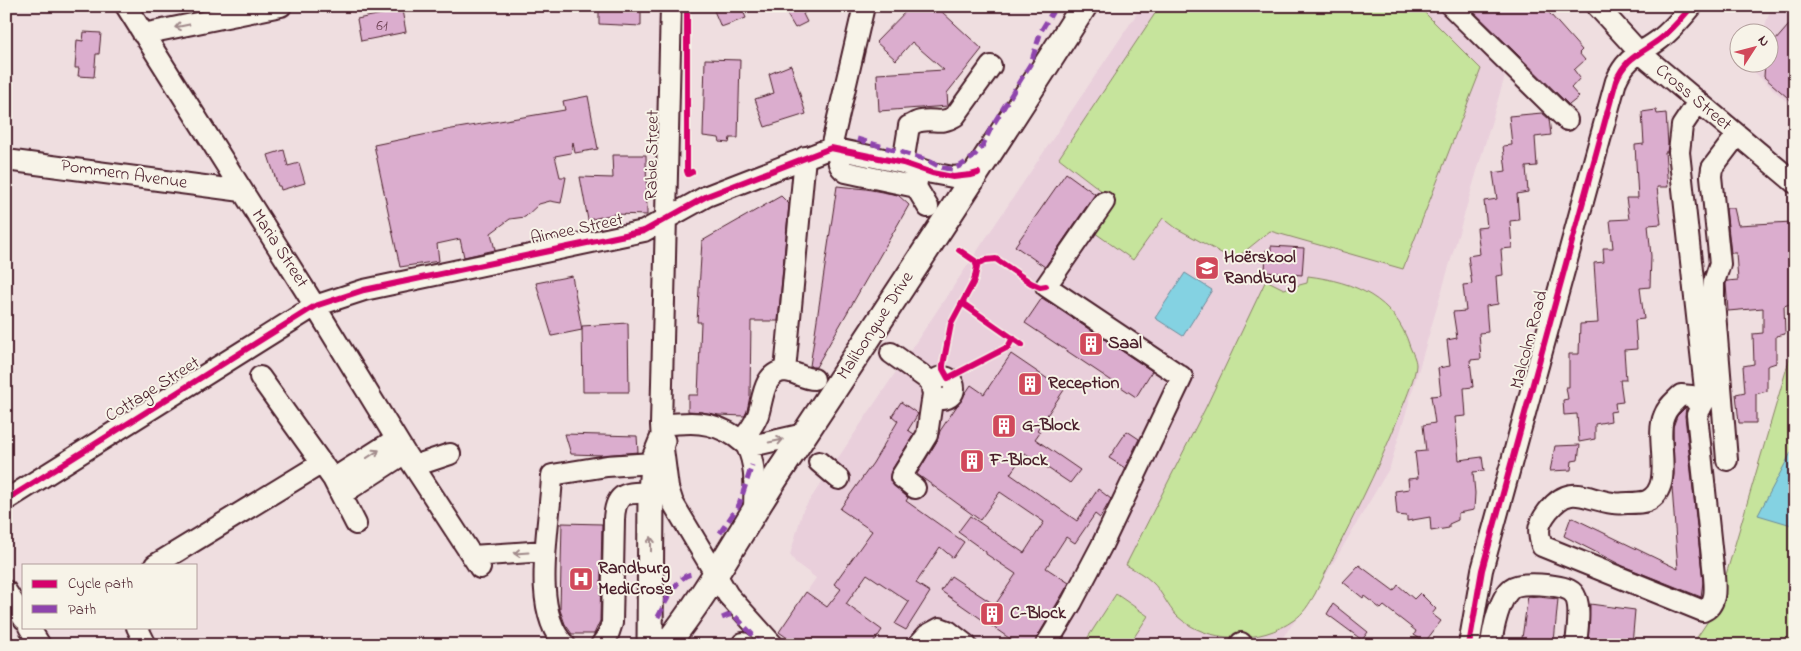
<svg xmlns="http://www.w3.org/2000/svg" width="1801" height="651" font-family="'Indie Flower',sans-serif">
  <rect width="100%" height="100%" fill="#efdee0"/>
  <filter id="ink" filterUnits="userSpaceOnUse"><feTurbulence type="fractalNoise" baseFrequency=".02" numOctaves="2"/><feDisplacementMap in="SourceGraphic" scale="10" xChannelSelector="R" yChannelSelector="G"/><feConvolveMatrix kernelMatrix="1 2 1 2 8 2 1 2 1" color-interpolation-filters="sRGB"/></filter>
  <g filter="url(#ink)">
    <path fill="#e9cfdb" d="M1142,6H1441L1507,69L1390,467L1313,597L1277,645H774L779,632L816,578L796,563L790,555L803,510Z
      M1773,6H1795V109L1753,71L1755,63L1768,62V32H1763L1770,10Z"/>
    <path fill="#c6e49c" stroke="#888264" d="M1160,6H1418L1481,69L1403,269L1270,231L1234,260L1176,228L1163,218L1133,260L1091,230L1111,198L1059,158Z
      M1308,276C1355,282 1395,298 1410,347C1412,352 1416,359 1416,365C1416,374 1406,399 1402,408C1378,472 1345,532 1315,594C1309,604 1304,613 1294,620C1261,644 1207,644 1177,616C1167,606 1162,591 1152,582C1145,575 1135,570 1126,565L1206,407L1266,280L1284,289L1307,283Z
      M1795,340V645H1692L1716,609Z
      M1116,594L1148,616L1129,645H1083Z"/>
    <path fill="#84d2e2" stroke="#6d8a99" d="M1185,273L1212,290L1183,336L1155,318Z
      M1795,445V526L1758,515Z"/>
    <path fill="#dbadce" stroke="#4a1f2b" d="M606,6H641V26L599,24V7Z
      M712,6H741L746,18L721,27Z
      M782,6H813L803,14L807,22L795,28Z
      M911,6H945L941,11L982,49L947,93L948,106L879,111L877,74L944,70L912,42L896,60L876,42Z
      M1468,6H1543L1582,50L1579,53L1585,60L1574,70L1580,78L1571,88L1579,97L1569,105Z
      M402,10L406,32L361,41L357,19Z
      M1795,18V104L1764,77L1765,62H1768V49Z
      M84,32L101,33L99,54H96L94,77L78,76L79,68H75L77,40L83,41Z
      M705,59L740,60L738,138H730L729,143L720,142L719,138L703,136Z
      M791,65L806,114L765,127L755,99L774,93L769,74Z
      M588,96L598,149L575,153L573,142L571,153L555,156L560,177H566L561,203L550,201L539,204L525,217L510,219L491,233L495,250L464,257L460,239L437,244L439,261L400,267L374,145L452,129L565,110L563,101Z
      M1656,110L1657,114L1666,113L1668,145L1667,152H1665L1668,187H1657L1661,224L1648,225L1651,256L1650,287L1640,288L1644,319L1635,320L1637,349L1624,350L1626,380H1620L1623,402L1615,403L1616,411L1610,412L1611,421L1595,424V439L1579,442L1577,414L1564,415L1563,400L1568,399L1566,387H1569V354H1579L1580,324L1598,323L1594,263L1604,262L1603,248H1613L1610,220L1629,219L1626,198H1638L1635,145L1644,144L1642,112Z
      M1542,113L1549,119L1551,135L1535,137L1537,166L1526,167L1528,192L1517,194L1519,220L1510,221L1512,248L1501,249L1503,275L1496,276L1498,304L1486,306L1488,332L1479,333L1481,359L1470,360L1473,387L1464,388L1466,416L1455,417L1459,460L1482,457L1484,471L1473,472L1475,493L1474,510L1458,513V520L1449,524V528L1431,531L1430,517L1407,521V516L1397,515L1395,491L1409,489L1408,479L1418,478L1415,452L1426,451L1423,425L1435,423L1431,396L1441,395L1438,368L1450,366L1447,340L1457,338L1453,312L1466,311L1463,285L1472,284L1468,256L1480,254L1477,228L1487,227L1484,201L1497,199L1493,173L1506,171L1503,146L1512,145L1509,116Z
      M284,150L288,166L299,163L305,183L281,190L280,186H278L268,155Z
      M612,155H646L647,215L614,214L588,220L580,177L613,178Z
      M1066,173L1095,194L1045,267L1015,246Z
      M837,186L866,189L898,195L909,205L816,367H812L810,366Z
      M781,196L789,204L778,321H751L750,396L747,411L745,416L719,415L702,412L688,411V395H698L701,322H697L702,241Z
      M1726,208H1734L1738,225L1792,222L1793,233H1795L1793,303L1784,306L1785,334L1776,336V363L1767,366V391L1756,394V423H1739L1736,394L1745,392L1743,366L1754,364L1753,334L1763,333V308L1728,311L1726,284L1727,281L1738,280L1736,253H1731Z
      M1271,246L1304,248L1302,275L1265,272L1266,250H1271Z
      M572,276L582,330L552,336L536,283Z
      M1042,298L1152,371L1136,397L1025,323Z
      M628,323L629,392H583L582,326Z
      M1011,354L1064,390L1037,430L1040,432L1035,439L1080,470L1070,483L1025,453L1010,474L1077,521L1098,489L1111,499L1100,518L1095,514L1075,543L1066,537L1046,568L1069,583L1036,639L1034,645H1019L941,591L951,576L995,605L1016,574L986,554V552L958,532L970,516L1024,553L1044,522L1000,492L980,520L917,474L937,441L940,431L971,385L984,394Z
      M901,402L918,414L908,430L914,434L891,471L890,481L908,498L906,501L964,542L953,558L940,547L916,583L930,592L906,630L895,624L909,602L867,574L846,604L882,630L872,645H797L779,632L806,592L827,607L841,589L834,584L872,531L840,509L873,463L898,421L892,416Z
      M1686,407L1685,416L1703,582L1701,597L1623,566L1564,536L1571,517L1678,569L1672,487L1674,474L1673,427L1677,416Z
      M1127,431L1139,439L1125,468L1109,458Z
      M565,434L637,436L638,452L602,455L571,454Z
      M1580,445L1578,460L1572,461L1571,470L1550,471L1555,446Z
      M562,523L602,524L600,621L594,634H572L565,624L560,610Z
      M1359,565L1394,591L1398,585L1414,599L1420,593L1436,609L1432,614L1441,621L1425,642L1414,635L1416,631L1384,606L1381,609L1364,596L1363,598L1343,582Z
      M1528,596L1558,599L1554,642L1548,640V645H1521Z
      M1333,604L1368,632L1362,640L1327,614Z
      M1590,604L1635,610L1632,645H1588Z"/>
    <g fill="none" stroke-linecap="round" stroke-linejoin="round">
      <defs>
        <path id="minor" d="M126,6L315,306L405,453L480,568
          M671,6L661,425L662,441L668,488L673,503L728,595L773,645
          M1451,6L1567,120
          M1597,6L1639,52L1795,183
          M143,34L281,6
          M1698,102L1682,126L1679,152L1705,389V400L1697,415L1714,576C1715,588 1717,605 1703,611L1542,546C1537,531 1538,524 1548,511C1571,482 1585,500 1613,503C1618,504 1623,503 1628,503C1634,503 1641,503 1647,501C1676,487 1654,439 1664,416C1667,407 1675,401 1681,395L1692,396L1701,408
          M831,148L864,6
          M838,149C838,159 837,166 846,172L916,187
          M6,160L242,191
          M903,163L909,126C912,125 917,121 921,121C934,118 941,125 955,116L991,66
          M918,175L916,187L928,207
          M891,353L933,383
          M785,371L805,157
          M932 388a11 11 0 1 1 22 0a11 11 0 1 1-22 0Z
          M260,377L333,479L356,524
          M661,425C690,422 711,420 736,437C739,440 745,443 747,447C757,466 754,492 754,512
          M740,440C748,434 754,424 758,415C763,400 763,373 784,371C794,371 804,379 814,379
          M747,447L804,434
          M1727,460L1714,300V282L1720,264L1711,176L1712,168L1737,135
          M819,462L839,479
          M414,466L450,454
          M333,479L396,439
          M915,488L901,477L927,435L933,394
          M342,494L405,453
          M6,500L315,306L364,290L644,231L707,196L831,148L903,163L932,173L953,177L971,175L978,173
          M472,556L545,551
          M155,565L322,463
          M6,591L24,619
          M29,627L40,645
          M137,627L146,645
          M743,643L745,645
          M565,645C529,609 551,522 552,475L607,466L653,463
          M601,645L608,635L612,623L614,520C615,492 626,492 651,493
          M918,645L927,635L940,628L948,631L966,645
          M1046,645L1072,602L1102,545L1182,377L1046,286L1104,202
          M1240,645L1241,643
          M1469,645L1482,570L1616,81C1626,57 1640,54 1659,40C1671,31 1682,18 1692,6
          M1491,645C1493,629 1499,598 1512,588C1520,581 1560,585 1569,590C1573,592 1575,595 1576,598C1581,609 1577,633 1576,645"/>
        <path id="major" d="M650,645L651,493L653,463L662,441
          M666,645C711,589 744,524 784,465C885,313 986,160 1084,6"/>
      </defs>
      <use href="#minor" stroke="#4a1f2b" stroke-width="24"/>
      <use href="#major" stroke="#4a1f2b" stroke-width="29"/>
      <use href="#minor" stroke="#f7f3e8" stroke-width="20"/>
      <use href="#major" stroke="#f7f3e8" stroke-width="25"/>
      <path stroke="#8e44ad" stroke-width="5" stroke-dasharray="10 5" stroke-linecap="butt" d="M857,139L927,160L942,168L952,169L960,166L972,158L982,147L991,128L1031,63L1041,31L1056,6
        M720,533L739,505L752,465
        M658,617C665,604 677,574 693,574
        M722,618L729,615H734L762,645"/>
      <defs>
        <path id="cycleway" d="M687,6V171L688,174L692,172
          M959,250L975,261L977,267L974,281L951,324L943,365V369L948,378L1008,347L1013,338
          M976,264L986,260L996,259L1031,283L1040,287L1046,286
          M962,303L1022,345
          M6,500L315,306L364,290L644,231L707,196L831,148L903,163L932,173L953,177L971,175L978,173
          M1469,645L1482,570L1616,81C1626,57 1640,54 1659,40C1671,31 1682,18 1692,6"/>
      </defs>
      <use href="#cycleway" stroke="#f7f3e8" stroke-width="9"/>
      <use href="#cycleway" stroke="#d6006c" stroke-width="6"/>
    </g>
    <defs><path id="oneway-shaft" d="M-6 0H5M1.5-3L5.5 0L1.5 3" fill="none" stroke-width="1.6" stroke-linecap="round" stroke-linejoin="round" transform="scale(1.25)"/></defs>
    <g stroke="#a0898a">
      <use href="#oneway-shaft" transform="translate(182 26) rotate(169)"/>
      <use href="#oneway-shaft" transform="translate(776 441) rotate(-11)"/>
      <use href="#oneway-shaft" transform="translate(373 454) rotate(-33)"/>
      <use href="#oneway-shaft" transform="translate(651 544) rotate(-90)"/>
      <use href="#oneway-shaft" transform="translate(521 553) rotate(176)"/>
    </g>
  </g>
  <defs>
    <symbol id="school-square" viewBox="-11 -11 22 22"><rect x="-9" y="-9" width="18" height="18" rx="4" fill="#d1495b" stroke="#f7f3e8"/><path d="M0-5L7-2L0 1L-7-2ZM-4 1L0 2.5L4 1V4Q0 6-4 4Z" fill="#fff"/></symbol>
    <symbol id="building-square" viewBox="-11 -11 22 22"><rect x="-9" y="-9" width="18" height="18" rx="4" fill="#d1495b" stroke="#f7f3e8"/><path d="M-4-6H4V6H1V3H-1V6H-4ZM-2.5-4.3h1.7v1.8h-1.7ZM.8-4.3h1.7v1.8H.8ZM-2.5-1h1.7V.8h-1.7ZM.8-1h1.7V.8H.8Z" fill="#fff"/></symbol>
    <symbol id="hospital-square" viewBox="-11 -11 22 22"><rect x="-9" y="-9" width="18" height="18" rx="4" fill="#d1495b" stroke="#f7f3e8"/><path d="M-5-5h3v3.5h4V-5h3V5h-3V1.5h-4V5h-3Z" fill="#fff"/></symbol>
  </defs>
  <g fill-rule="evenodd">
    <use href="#school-square" x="1193" y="254" width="28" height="28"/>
    <use href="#building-square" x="1077" y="330" width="28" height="28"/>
    <use href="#building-square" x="1016" y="370" width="28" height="28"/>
    <use href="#building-square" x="990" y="412" width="28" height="28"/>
    <use href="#building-square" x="958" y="447" width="28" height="28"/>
    <use href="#hospital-square" x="567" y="565" width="28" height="28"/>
    <use href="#building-square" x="978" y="600" width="28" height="28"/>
  </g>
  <g text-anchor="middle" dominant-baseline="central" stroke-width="4" stroke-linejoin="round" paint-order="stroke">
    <g font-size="15" fill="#6e4254">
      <text x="382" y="26">61</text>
    </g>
    <g font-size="18" fill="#4a1f2b" stroke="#f7f3e8">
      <text transform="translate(1693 98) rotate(40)">Cross Street</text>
      <text transform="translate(653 155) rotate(-89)">Rabie Street</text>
      <text transform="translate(124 175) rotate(8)">Pommern Avenue</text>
      <text transform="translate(577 230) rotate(-12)">Aimee Street</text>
      <text transform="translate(279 249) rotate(57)">Maria Street</text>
      <text transform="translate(876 326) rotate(-57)">Malibongwe Drive</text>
      <text transform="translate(1530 340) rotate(-75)">Malcolm Road</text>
      <text transform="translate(153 390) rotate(-32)">Cottage Street</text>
    </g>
    <g font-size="18" font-weight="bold" fill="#4a1f2b" stroke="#f7f3e8" text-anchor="start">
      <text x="1224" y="258">Hoërskool<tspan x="1224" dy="21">Randburg</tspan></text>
      <text x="1108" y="344">Saal</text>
      <text x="1048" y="384">Reception</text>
      <text x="1022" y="426">G-Block</text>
      <text x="990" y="461">F-Block</text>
      <text x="598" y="569">Randburg<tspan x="598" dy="21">MediCross</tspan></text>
      <text x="1010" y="614">C-Block</text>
    </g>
  </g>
  <rect width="1801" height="651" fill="none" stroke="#f7f3e8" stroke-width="25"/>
  <rect x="12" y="12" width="1776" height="626" fill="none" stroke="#4a1f2b" stroke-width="2" filter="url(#ink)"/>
  <rect x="22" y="564" width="175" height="65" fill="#f7f3e8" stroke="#b29e9c"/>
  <rect x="32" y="580" width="25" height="8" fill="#d6006c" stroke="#b29e9c"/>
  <text x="68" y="588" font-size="15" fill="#4a1f2b">Cycle path</text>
  <rect x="32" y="605" width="25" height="8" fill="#8e44ad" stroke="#b29e9c"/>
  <text x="68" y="614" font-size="15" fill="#4a1f2b">Path</text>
  <g transform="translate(1754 48) rotate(54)"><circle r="24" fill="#f7f3e8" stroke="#b29e9c"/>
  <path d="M0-4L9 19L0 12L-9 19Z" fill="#d1495b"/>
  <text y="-8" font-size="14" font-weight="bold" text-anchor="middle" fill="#4a1f2b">N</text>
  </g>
</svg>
